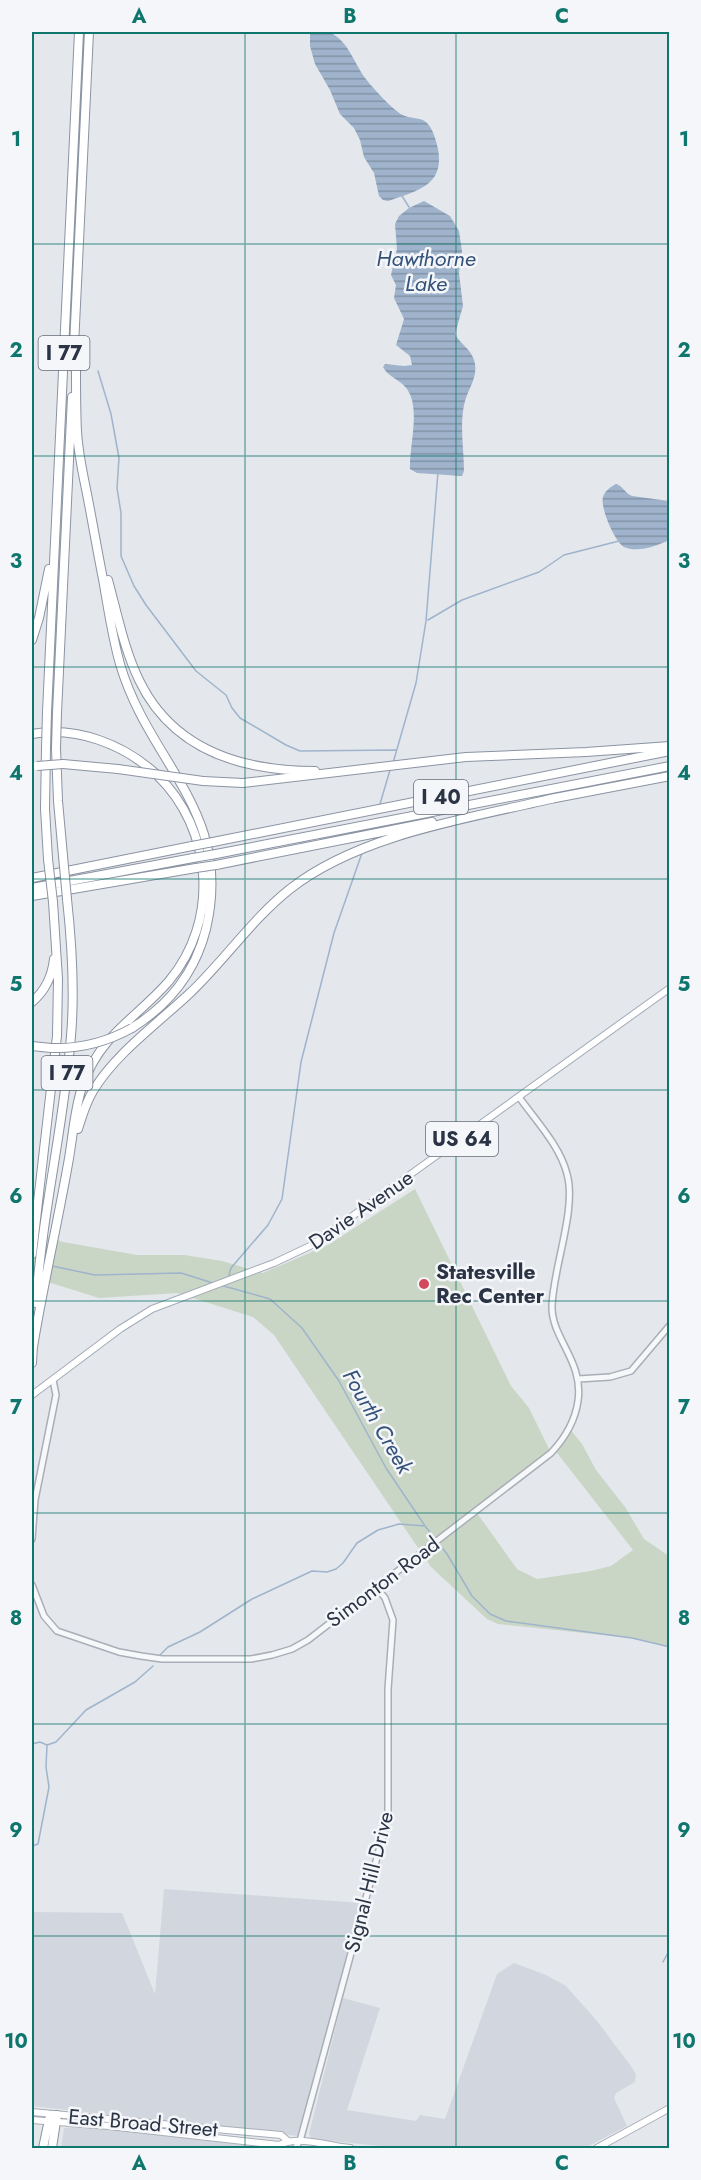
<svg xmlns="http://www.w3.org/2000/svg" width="701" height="2180" font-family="Jost,sans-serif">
  <defs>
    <pattern id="water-rules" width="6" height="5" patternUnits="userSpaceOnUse" patternTransform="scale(1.5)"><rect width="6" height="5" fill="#9fb4cc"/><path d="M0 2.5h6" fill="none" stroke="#8293a7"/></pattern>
  </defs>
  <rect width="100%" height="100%" fill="#e4e7ec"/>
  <path fill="#d2d6de" d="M164,1889L362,1903L299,2136L32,2106V1912L122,1913L155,1994Z
    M514,1963L546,1975L566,1986L597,2021L633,2069L636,2075L635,2082L616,2093L614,2098L627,2126L585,2148H401L311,2139L309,2134L343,1998L380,2008L347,2110L416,2121L420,2115L445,2119L497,1974Z
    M82,2126L250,2146L251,2148H61L64,2128Z"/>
  <path fill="#c9d6c5" d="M415,1189L511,1386L529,1408L551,1453L477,1513L517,1569L537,1579L591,1571L611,1566L633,1550L554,1449L570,1429L582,1444L596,1470L625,1507L644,1539L669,1556V1647L631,1638L498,1624L487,1619L431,1567L274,1335L253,1317L177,1293L99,1298L32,1277V1231L63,1242L137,1255H184L222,1261L263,1273L328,1245Z"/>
  <path fill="url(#water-rules)" d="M310,32C315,31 324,30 329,32C348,40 354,63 365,78C373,88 394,112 405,116C413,119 421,117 427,123C433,129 436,140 438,149C445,186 416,191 388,201L383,200L379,196L374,173L364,157L360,140L354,128L340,114L330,90L315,64L310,46Z
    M424,201L450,216L459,231L462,251L459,273L463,306L455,334C460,344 471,349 474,360C479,376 469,387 465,401C459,423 464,449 464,471L462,476L417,473L410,469C409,446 421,409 407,389C401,380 388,377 383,367L385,364L404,366L412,365L410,356L396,345L404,319L394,298L396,285L391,275L397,249L395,224L399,216L409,208Z
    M616,484C623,486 625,493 632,496L669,501V540C657,546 638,553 624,547C615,542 600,508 603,497C605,491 610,487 616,484Z"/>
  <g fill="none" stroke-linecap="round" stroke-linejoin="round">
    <path stroke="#9fb4cc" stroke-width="1.5" d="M402,196L409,207
      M98,371L111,414L119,458L117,488L121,513V556L134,586L146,605L196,671L226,695L232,708L240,718L286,745L300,751L396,750
      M428,620L462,600L539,572L564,555L619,541
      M393,763L416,683L426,621L438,472
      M380,804L390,770
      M52,1266L95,1275L181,1273L213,1283
      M228,1279L231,1268L268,1225L282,1199L301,1062L334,933L362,853
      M220,1285L270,1299L302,1328L339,1381L386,1468L425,1526L447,1554L472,1596L490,1614L506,1621L632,1638L670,1647
      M160,1655L168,1647L200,1632L252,1599L312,1571L327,1572L336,1569L343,1563L357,1543L378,1530L399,1524L425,1526
      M32,1744L40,1742L47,1745
      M32,1846L38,1844L49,1787L46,1767L47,1745L56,1742L86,1710L135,1682L153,1666
      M663,1962L670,1949"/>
    <defs>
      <path id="tertiary" d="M578,1379L610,1377L631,1371L670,1325
        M32,1539L35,1500L56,1395L53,1380
        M32,1585L44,1616L57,1631L119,1652L141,1656L162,1659H251L272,1655L292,1649L308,1640L551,1453C565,1438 575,1422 578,1401C584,1361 551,1338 552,1306C553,1268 577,1209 567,1174C560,1146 536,1121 519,1097
        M295,2148L300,2141L388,1817V1689L393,1620L385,1598L376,1587"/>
      <path id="secondary" d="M32,2112L281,2135L288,2141
        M32,2120L109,2126L279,2145C300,2135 327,2146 350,2148
        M597,2148L670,2108"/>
      <path id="primary" d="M32,1395L120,1329L152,1309L274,1263L312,1245L670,988"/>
      <path id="motorway" d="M73,363L76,371C76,391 76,411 77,431C78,450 82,470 86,489C92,519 97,549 103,579C108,607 112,636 120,664C149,764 234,811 206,929C195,973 170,1004 132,1028
        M73,367L89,32
        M108,580C117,613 124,649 139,680C173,751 242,771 315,771
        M32,640L39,618L49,569
        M47,712L79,32
        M57,713L72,397
        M32,734C76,726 124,744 157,775C213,829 220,920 169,981C137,1018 101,1034 83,1084C74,1109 73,1138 68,1164C57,1226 43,1286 33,1347
        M46,748L45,809L48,859
        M56,748L58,801L63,856
        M63,764L118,769
        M203,781L243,783L466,757L586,752L670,746
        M550,799L670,776
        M213,842L670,751
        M216,854L670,766
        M216,865L432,822
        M32,878L192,846
        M32,888L193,858
        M32,896L196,868
        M32,1002C45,991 52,977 54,959
        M32,1046L51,1048
        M78,1129C82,1116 86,1102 93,1091C115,1054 158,1023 189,994C224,961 252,919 290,889C360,834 470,818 555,798
        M32,1254L57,1036L58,979L53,902
        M36,1303C42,1213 64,1125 71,1036C75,990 72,945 67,899
        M32,1363L33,1345
        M43,2148L50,2115
        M52,2148L57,2115"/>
    </defs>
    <use href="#tertiary" stroke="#a9aeb7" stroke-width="8"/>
    <use href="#secondary" stroke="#a9aeb7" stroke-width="8"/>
    <use href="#primary" stroke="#a3abb8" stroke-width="8"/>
    <use href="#motorway" stroke="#8b94a3" stroke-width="10"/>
    <use href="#tertiary" stroke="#f7f8fa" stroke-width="5"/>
    <use href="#secondary" stroke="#fff" stroke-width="6"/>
    <use href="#primary" stroke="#fff" stroke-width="6"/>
    <use href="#motorway" stroke="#fff" stroke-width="8"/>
    <defs>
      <path id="motorway-bridge" d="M46,748L47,712
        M56,748L57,713
        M37,766L63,764
        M118,769L203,781
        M192,846L213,842
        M63,856L67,899
        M193,858L216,854
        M48,859L53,902
        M196,868L216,865
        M51,1048C80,1049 107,1042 132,1028"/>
    </defs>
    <use href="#motorway-bridge" stroke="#8b94a3" stroke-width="10" stroke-linecap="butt"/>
    <use href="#motorway-bridge" stroke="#fff" stroke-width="8"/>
  </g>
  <path fill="none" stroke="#0f766e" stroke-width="1.5" stroke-opacity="0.55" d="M245,32V2148M456,32V2148M32,244H670M32,456H670M32,667H670M32,879H670M32,1090H670M32,1301H670M32,1513H670M32,1724H670M32,1936H670"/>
  <circle fill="#d1495b" stroke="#f4f6f9" stroke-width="2" cx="424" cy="1284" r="6"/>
  <g text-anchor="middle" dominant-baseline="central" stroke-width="5" stroke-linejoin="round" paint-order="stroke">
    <g fill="#f4f6f9" stroke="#676e7b" stroke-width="1.5">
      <rect x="38.5" y="336" width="51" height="34" rx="4.5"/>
      <rect x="414" y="780" width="54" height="34" rx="4.5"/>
      <rect x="41.5" y="1056" width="51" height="34" rx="4.5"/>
      <rect x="426" y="1122" width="72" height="34" rx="4.5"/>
    </g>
    <g font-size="20" font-weight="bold" fill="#2b3445">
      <text x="64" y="353">I 77</text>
      <text x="441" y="797">I 40</text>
      <text x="67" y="1073">I 77</text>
      <text x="462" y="1139">US 64</text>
    </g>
    <g font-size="21" fill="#2b3445" stroke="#f4f6f9">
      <text transform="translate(361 1210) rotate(-35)">Davie Avenue</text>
      <text transform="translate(383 1582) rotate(-37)">Simonton Road</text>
      <text transform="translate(369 1882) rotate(-76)">Signal Hill Drive</text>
      <text transform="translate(143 2123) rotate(5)">East Broad Street</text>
    </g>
    <g font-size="21" font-weight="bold" fill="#2b3445" stroke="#f4f6f9" text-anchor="start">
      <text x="436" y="1272">Statesville<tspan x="436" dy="24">Rec Center</tspan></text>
    </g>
    <g font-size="22" font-style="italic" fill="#34527a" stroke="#f4f6f9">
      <text x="426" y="258">Hawthorne<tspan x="426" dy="25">Lake</tspan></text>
      <text transform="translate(378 1421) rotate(60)">Fourth Creek</text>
    </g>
  </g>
  <rect width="701" height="2180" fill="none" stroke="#f4f6f9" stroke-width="66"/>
  <rect x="33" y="33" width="635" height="2114" fill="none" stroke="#0f766e" stroke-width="2"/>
  <g font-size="20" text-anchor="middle" font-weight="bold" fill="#0f766e">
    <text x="139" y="23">A</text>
    <text x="350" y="23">B</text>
    <text x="562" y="23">C</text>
    <text x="16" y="146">1</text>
    <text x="684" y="146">1</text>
    <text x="16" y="357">2</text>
    <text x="684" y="357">2</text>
    <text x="16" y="568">3</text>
    <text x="684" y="568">3</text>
    <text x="16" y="780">4</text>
    <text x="684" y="780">4</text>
    <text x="16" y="991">5</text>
    <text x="684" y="991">5</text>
    <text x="16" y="1203">6</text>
    <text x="684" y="1203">6</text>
    <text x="16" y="1414">7</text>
    <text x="684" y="1414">7</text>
    <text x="16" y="1625">8</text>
    <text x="684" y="1625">8</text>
    <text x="16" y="1837">9</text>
    <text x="684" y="1837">9</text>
    <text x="16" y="2048">10</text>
    <text x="684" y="2048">10</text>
    <text x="139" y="2170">A</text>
    <text x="350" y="2170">B</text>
    <text x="562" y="2170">C</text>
  </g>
</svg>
